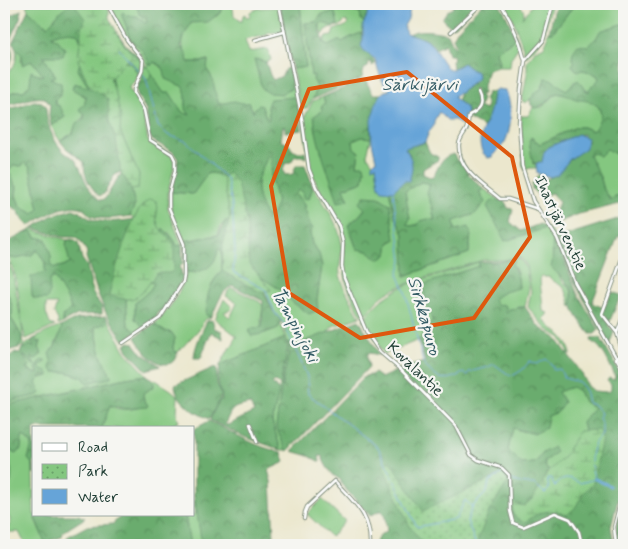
<svg xmlns="http://www.w3.org/2000/svg" width="628" height="549" font-family="Mynerve,sans-serif">
  <defs>
    <pattern id="forest-crowns" width="20" height="18" patternUnits="userSpaceOnUse" patternTransform="scale(1.25)"><rect width="20" height="18" fill="#6bac6e"/><path d="M2 6a3 3 0 1 1 6 0M12 15a3 3 0 1 1 6 0" fill="none" stroke="#578d5b"/></pattern>
    <pattern id="wetland-marsh" width="20" height="14" patternUnits="userSpaceOnUse" patternTransform="scale(1.25)"><rect width="20" height="14" fill="#84c780"/><path d="M1 5h8M5 5V1M11 12h8M15 12V8" fill="none" stroke="#6ba36a"/></pattern>
    <pattern id="park-dots" width="8" height="8" patternUnits="userSpaceOnUse" patternTransform="scale(1.25)"><rect width="8" height="8" fill="#84c780"/><path d="M2 2h.1M6 6h.1" fill="none" stroke="#6ba36a" stroke-width="1.8" stroke-linecap="round"/></pattern>
  </defs>
  <rect width="100%" height="100%" fill="#f6f6f2"/>
  <filter id="ink" filterUnits="userSpaceOnUse"><feTurbulence type="fractalNoise" baseFrequency=".02" numOctaves="2"/><feDisplacementMap in="SourceGraphic" scale="10" xChannelSelector="R" yChannelSelector="G"/><feConvolveMatrix kernelMatrix="1 2 1 2 8 2 1 2 1" color-interpolation-filters="sRGB"/></filter>
  <filter id="wash" filterUnits="userSpaceOnUse"><feTurbulence type="fractalNoise" baseFrequency=".0096" numOctaves="4" result="noise"/><feDisplacementMap in="SourceGraphic" scale="20" xChannelSelector="R" yChannelSelector="G"/><feGaussianBlur stdDeviation="1.12" result="paint"/><feColorMatrix in="noise" values="0 0 0 0 0 0 0 0 0 0 0 0 0 0 0 0 0 1.4 0 .05"/><feComposite in="paint" operator="in"/></filter>
  <g filter="url(#wash)">
    <rect width="100%" height="100%" fill="#ebe7cd"/>
    <path fill="#84c780" stroke="#52825a" fill-rule="evenodd" d="M26,4H72C59,8 58,17 47,26L28,10Z
      M109,4H159V7L154,8L146,19L147,22L145,23L137,16L123,18L126,25L130,40C141,44 145,56 151,65L154,62C168,69 169,81 184,87L186,96V109L191,116L182,112L170,94L164,93L157,85L142,56L129,41L118,23Z
      M300,4H311L313,5L332,4L339,12L345,5H347L348,11L360,12L361,19L364,23L362,33C357,34 346,39 342,42L339,41L328,46L323,43L325,37L332,36L334,30L346,26L349,23L345,21L340,26L328,28L323,35L319,25L323,23L328,24L322,14L316,22L305,23L311,75H314L315,77L313,79L318,87L316,94L307,108H301L292,69L306,67Z
      M503,4H519C523,9 526,12 522,18L532,5L531,4H552L542,40L526,57L513,19Z
      M577,4H624V25L621,24L601,31L597,37L572,65L577,71L584,70L597,75L599,79L595,83L589,92L575,81L571,86L566,90L543,83L542,88L526,103L522,101L527,74V61L536,50L544,46L548,38L547,34L549,32H553L571,9Z
      M224,5L233,8L234,16L238,18L239,21H242L243,15L245,14L246,17L250,16V12L259,8L279,7L284,32L268,33L267,35L245,40L249,52L268,49L271,60L266,62L255,59L262,89C272,89 287,93 294,86L297,100L294,97L268,104L269,120H267L262,106L255,110L254,112L249,103L219,104L207,70L208,60L201,62H188C180,42 181,42 191,23L217,16L222,11V6Z
      M69,32L77,33L85,50L90,88L74,83L86,97C83,108 88,118 76,124L73,133L60,141L51,126L65,117L54,100L60,96L62,89L49,78L43,56L59,55L50,38L56,34Z
      M516,37L519,46L511,58L510,67H498L499,62L496,52C502,46 510,44 516,37Z
      M16,49L22,55L21,62L32,61L43,75H32L30,84L24,91H17L5,95L4,96V74C14,71 18,59 16,49Z
      M121,61C133,62 133,68 139,75L133,84L129,87L130,91L133,93L143,113L148,141L172,155L175,163L168,192V209L182,245L177,246L175,241L168,232L161,239L130,216L135,205L131,190L135,166L120,131L111,73Z
      M557,93L589,101L598,106L601,114V120L593,131L583,127H576L540,144L532,138L533,164H536V168H530L525,170L523,166L521,116H528L533,107L535,108L542,107Z
      M323,97L325,103L315,128L334,187L344,188L363,181L365,170L357,165L359,152L353,148V141L362,137L371,138L367,155L374,165H376L379,186L389,190L395,217L404,234L405,276L469,253L471,233L469,228L455,230L454,221L475,214L484,202L479,192L484,189L500,200L505,241C517,237 538,227 549,229L556,239L553,240C551,251 555,273 563,282C566,285 569,285 571,290C573,295 572,301 572,306L571,307C569,301 568,292 563,287C558,283 553,282 549,277H544L542,275L540,277C540,289 543,299 543,311L548,313L544,319C556,336 563,329 571,353L570,355L561,338L546,329L528,307L531,291L527,266L521,258L518,257L503,260H483L418,280L426,279L479,262V266L442,278L433,322L419,340L384,354L363,319L380,301L398,289L413,282C402,285 388,291 379,299C373,304 370,312 362,316L352,297L346,282L344,267L345,242L341,224L318,188L309,163L303,120L313,101ZM365,208L389,243L387,255H373L368,251L357,249L348,225L359,216Z
      M624,146V192L611,200L604,190L601,179L589,155L593,153L600,156L607,149L617,155Z
      M270,153C273,163 270,173 272,183C275,194 280,204 272,215L266,216C259,203 253,187 260,173C263,166 266,161 268,154Z
      M25,163L30,167L31,172L39,209L34,214C24,211 13,201 17,189L12,177L8,172L14,165L21,166Z
      M208,173L220,174L225,180L230,216L229,221L221,226L218,235L184,241C176,221 169,215 171,192L193,194Z
      M421,182L428,183L430,184C425,195 428,194 431,204C433,210 433,215 435,221L410,226L407,224L405,191Z
      M313,186C324,204 337,220 341,240C344,252 338,263 340,275C344,289 353,304 360,317L333,326L327,333L298,344L287,342L283,324L273,312L267,297L255,276C275,281 294,299 309,314L317,299L322,266L319,254L312,244L310,233L312,231L307,220L304,205L296,193L299,190L303,191L309,199Z
      M31,229L67,240L66,247L71,264L55,268L51,266V256L32,231H29Z
      M218,248L222,250V271L214,280L207,315L211,317L204,320L201,327L178,352H174L173,347L175,338L172,333L162,330L154,324C167,314 184,288 186,272L197,273Z
      M37,249L45,263V273L49,280L55,277L69,302L71,309L63,316V323L58,325V320L54,313L57,304H46V313L50,324L55,326L26,339C17,313 22,282 8,257L17,259L20,257L32,255Z
      M517,258L520,259L526,267L529,288L525,307H519L506,314L492,299L504,292L519,287C518,280 518,270 512,264L515,261L513,259Z
      M7,260L13,273L22,327L24,345L19,348H18L22,342L19,331L11,318C16,307 8,300 6,290C4,282 4,276 4,268L7,265Z
      M150,282L154,283L150,290L135,303V319L144,328L137,332L128,325L126,300Z
      M232,288L260,302L263,306L261,319L262,334L278,328L280,323L285,338L220,365L230,347L234,344L235,337H238L215,319L224,299L232,307L231,310L224,312L230,318L237,303L226,296L228,291Z
      M109,321L126,352L147,375L126,378L4,406V403L38,395L41,393L36,383L40,378L49,376L38,367L45,362V360H42L35,366L38,372L37,374L26,369V368H29L23,356H25L29,361L32,356L37,357L41,341L37,342L34,348H22C34,337 46,332 62,326C62,334 56,339 55,347L51,350L53,372H66L83,377L111,376L101,356L95,326L107,323Z
      M288,347L290,348L281,389L276,427L286,450H281L272,422Z
      M154,379L171,390L178,396L177,414L179,422L164,428H102L109,405C122,412 135,410 147,404L144,400L143,394L154,386L153,380Z
      M572,386L579,391L584,402L594,408L590,415L585,435L553,470H547L544,462L556,453H543L535,463L522,464L508,450L513,428L524,432L548,416L558,412V392Z
      M23,436L32,444L34,515H37L35,519L45,542L48,543L46,545H28L23,540L19,532H10L8,534L4,529L10,525V518L4,515C4,507 4,500 4,491C17,482 9,465 8,451L10,450L13,453H18C22,449 22,443 21,438Z
      M194,495L203,545H190L185,515H194Z
      M322,499L345,521L331,537L307,514Z"/>
    <path fill="url(#forest-crowns)" stroke="#457451" fill-rule="evenodd" d="M72,4H105L109,10L105,15L126,45L140,57L142,62V69L139,75C133,68 133,62 121,61L111,73L114,100L126,168L114,176L104,194L99,196C89,185 84,177 84,162L66,148L60,141L73,133L76,123L82,121L85,115L79,109L84,105L86,97L72,89L74,83L89,88L78,70L82,53L85,50L77,33C68,32 59,32 51,37L57,39L65,49L63,56H43L56,76L50,78L61,83C62,91 61,95 54,100L56,105L60,106L65,117L51,126L49,115L50,105L45,98C29,96 20,104 5,105V95L17,91H24L30,84L31,71L40,76L43,75L32,61L22,65V55L16,49L13,41L28,10L47,26C58,17 59,8 72,4Z
      M148,4L154,8L158,7L159,4H220L222,6V11L208,22L191,23L184,36L181,46L187,55L188,62H201L208,60L207,70C215,77 214,94 219,104L234,101L242,103H249L253,112L256,107L259,105L262,106L267,120L269,119L268,104L270,99L294,97L297,100L302,130L285,132V127L283,126L281,141L289,144C293,153 296,152 305,152L306,158L302,156H295L291,162L285,164L283,171L285,175L293,174L296,165H305L313,186L309,199L303,198L302,191L299,190L296,193L304,205L310,227L313,228L310,233L312,244L319,254L322,266L317,299L318,310L309,314L292,302L281,290L262,278L255,276C263,290 270,309 281,320L278,328L262,334L251,336L249,331L252,328L262,327L263,301L233,286C220,290 218,306 211,317L206,315C207,295 208,286 222,271V250L218,249C217,266 202,274 186,272L184,241L219,235L225,221H229C233,203 232,172 208,173L193,194L171,192L178,159L173,152L152,140L149,135L146,111L138,96L136,89L146,66C153,74 157,84 164,93H170L182,112L190,115L186,109V96L184,87L165,79C165,69 163,66 154,62L151,66C145,56 141,44 130,41L126,25L121,14L123,12L127,16H137L145,23L147,22L146,19L140,15L136,6ZM270,153C273,163 270,173 272,183C275,193 280,204 272,215L266,216C259,203 253,187 260,173C263,166 266,162 268,154Z
      M280,4H300L306,67L292,69Z
      M332,4H372L364,23L361,19L360,12L348,11L347,6L345,5L339,12Z
      M454,4H476L456,26L451,27L442,19L447,11L453,8Z
      M482,4H499L503,9L516,37C510,44 502,46 496,52L499,62L498,67L488,70L483,85V94H481L478,89L482,99L479,107L485,110L487,105L484,99L488,92L494,91L490,113L483,127L469,119L466,108L457,100L460,93L476,81L469,67L460,64L453,69L452,61L454,59L453,55H448L445,44L436,49C429,39 419,37 408,34C418,28 437,31 448,34L454,47L456,45L453,38L458,29Z
      M556,4H577L571,9L553,32H549Z
      M22,10L20,18L9,42C14,53 15,61 4,70V51L8,47L7,35L8,17Z
      M335,12L338,25L332,26L323,23L319,25L323,43L328,46L340,40L342,42C347,39 357,34 362,33L363,40L362,43C366,55 373,55 375,64L372,66V63L369,62L368,67L364,69L362,78L313,99L317,87L313,79L314,75L311,76L305,23L316,22L322,14Z
      M621,24L624,25V146L617,155L607,149L600,156L593,153L589,155L601,179L604,190L610,200L624,192V203L579,214L557,223L553,217L548,212L556,210L559,202L553,196V193L548,194L542,199L532,189V184L538,175L547,179C559,174 563,166 572,158C579,151 586,150 588,140L583,134C575,134 559,143 549,147L542,163L539,162L533,164L529,141L531,137L540,144L576,127H583L593,131C602,119 606,106 588,101C584,100 580,100 576,99C569,96 564,94 557,93C548,100 545,106 535,108L531,105L530,100L535,93L542,88L545,78L551,79L566,90L578,80L585,90L589,92V89L599,79L597,75L584,70L577,71L572,65L575,62L572,59L573,52L578,45L589,46L597,37L600,31Z
      M254,59L266,62L270,75L273,80L282,76L285,69L289,68L293,86L291,89L286,90L282,94L270,93L262,89Z
      M365,79L373,94H381C374,110 370,120 371,138L362,137L353,141L354,148L359,152L357,165H364L365,170L363,181L344,188L349,200L338,202C330,174 316,146 314,116L322,111L321,107L325,103L323,97Z
      M34,101L42,102L46,106C46,122 52,140 64,152C68,156 73,156 76,161C86,177 84,187 100,200L105,199L119,176L135,170L139,175L131,189L135,205L130,216C121,218 99,220 91,216C87,213 85,209 79,207C61,204 43,218 29,226C18,217 21,206 4,205V110L17,107ZM25,163L30,167L31,172L39,209L34,214L20,206L16,195L17,186L15,185L12,177L8,172L14,165L21,166Z
      M425,142L430,153L438,157V160L423,169V174L432,178C440,167 439,157 454,154L457,161L461,160L469,175L484,189L479,192L485,202L475,214L454,221L455,230L469,227L471,233L469,253L405,276L404,234L395,217L389,190L393,191L410,155L405,148C411,144 418,146 425,142ZM421,182L428,183L430,185C425,195 428,194 431,204C433,209 433,215 435,220L428,219L420,221L418,225L410,226L407,224L410,219L405,191Z
      M364,196L379,197L390,204L395,240L389,243L387,255L381,259L377,258L368,251L357,249L348,225L359,216L365,209L359,203Z
      M504,199L508,208L513,209L510,222L521,231L540,224L546,228L505,241L487,206L492,201Z
      M73,209C81,211 86,218 94,220C107,223 122,221 135,219L161,239L163,228L175,241L177,246L182,245L183,264L180,266L183,278L164,310L159,311L157,314V318L144,328L135,319V303L150,290L154,283L150,282L126,300L128,325L137,332L124,341L106,313L98,294L86,257L87,252L80,241L74,237H63L33,228L51,216Z
      M624,217V238L618,236L592,303L604,308L611,292L621,295L608,325L614,332L609,345L575,283L557,238Z
      M29,231H32L36,237L46,239L51,256V266L55,268L70,264L66,247L67,240L72,239L78,243L82,259L87,266L93,294L102,307V314L77,315L63,323V316L71,309L69,302L54,277L49,280L50,292L47,299H34L32,297L31,277L45,272V263L37,249L32,255L20,257L17,259L8,257L4,244Z
      M556,239L577,293L599,330L595,334H590C584,326 576,317 573,307C571,302 573,296 572,291C570,286 556,272 551,267C554,258 551,249 553,240Z
      M513,259L515,260L512,264L518,277L519,288L504,292L493,299L498,306L501,304L506,306V313L509,309L525,307L539,327L556,338L581,372L588,386L594,391L607,392L611,390V385L607,381L609,378L614,380L615,376C610,366 603,346 592,342L591,339L600,337L624,379V476L611,527L614,545H373L381,534L387,532L385,517L381,510L370,516L341,484V480C332,476 325,466 322,456H319L320,462L309,456L292,451L365,376L371,375L374,373L381,378L405,367L425,362L419,340L432,321L422,285L479,266V262L503,261ZM572,387L579,391L584,402L594,408L582,422L585,435L554,470H547L544,462L556,453L554,447L543,453L535,463L522,464L508,450L513,428L534,434L546,428L548,416L558,412L564,402L558,392Z
      M4,282C6,293 16,307 11,318L21,335L22,342L18,348L4,352Z
      M106,316L109,321L107,323L95,327L101,356L111,376L110,378L87,383L83,377L66,372H53L50,367L52,363L49,354C50,351 53,350 55,347C56,345 62,329 62,326L77,319Z
      M211,320L213,321L214,328L222,331L223,339L211,332L201,358H194C194,348 202,331 207,321Z
      M359,320L380,355L369,353L367,356L369,367L288,451L286,450L276,427L281,389L290,348L287,342L298,344Z
      M154,324L162,330L172,333L175,338L173,347L174,352H178C176,356 175,361 171,363C156,369 141,348 135,337Z
      M36,338L37,342H41L39,347L42,354L36,359L31,357L35,364L33,365L25,356H23L30,366L26,369L37,374L38,372L35,366L42,360H45V362L38,367L49,373V376L40,378L36,383L41,393L38,395L4,403C4,387 0,362 15,352L20,353L22,348H26L29,345L34,347L31,342L33,339Z
      M285,338L288,347L280,386L275,381L272,383L279,391L272,422L281,450L245,437L210,420L216,406L222,398L218,382L220,365ZM250,404L254,412L228,425L225,424C233,406 232,408 250,404Z
      M129,342L134,343L141,352L160,366L146,370L128,351L125,344Z
      M215,367L217,369V384L222,395L209,419C195,413 176,401 175,385Z
      M147,375L153,380L154,386L143,394L144,400L148,405L147,407L125,409L110,405L102,428H34V474V466L28,459L32,444L23,436C20,442 24,451 15,454L10,450L8,451C9,465 17,482 4,491L5,501L4,504V406L126,378Z
      M209,421C233,432 256,448 282,452L285,462L268,470L271,481L274,537L266,545H202L194,495V429Z
      M624,494V540L618,545L616,528Z
      M37,515H78L85,518L63,532L62,537L45,542C41,535 39,525 35,519Z
      M121,515H185L190,545H69L67,537L87,526L113,524Z"/>
    <path fill="url(#wetland-marsh)" stroke="#52825a" d="M74,4H105L109,10V18L125,46L151,71L150,79L147,80L129,59L126,61L110,79L116,95L121,118L120,131L139,175L138,189L131,190L125,178L121,174L116,139L109,121L108,100L103,94H99L96,90L90,88L78,60L81,31L85,19Z
      M229,173L237,183L247,223L249,263L271,290L260,292L222,271L223,244L230,216L223,177Z
      M150,199L156,201C160,208 155,214 157,221C159,232 168,236 174,243V269L170,273H157C139,296 139,305 109,295C114,274 131,208 150,199Z
      M597,430L601,433L602,438L593,484L584,492L575,508L567,515C548,508 540,511 524,523L513,515L512,502L524,506L532,499L542,484L546,474L564,457L579,431Z"/>
    <path fill="url(#park-dots)" stroke="#52825a" d="M390,461L423,511L504,473L508,482L489,511L476,545H424L410,527L383,466Z"/>
    <path fill="#66a4d8" stroke="#427086" d="M372,4H411L408,19L404,26L406,33C439,42 430,47 449,70H452L463,63L472,70L477,72L478,78L460,93L455,95L454,98L466,108L467,116L464,124H459L455,120H447L439,112L434,121V126L429,132L425,142L405,148C413,160 414,167 409,181H404L393,191L382,190L379,186L376,165L372,167V164L376,160L372,142L371,120L376,104L381,94L385,91L390,90C381,84 378,69 375,59L365,52L361,46L363,40V25Z
      M497,89L505,90C513,104 512,127 505,142C502,148 495,151 492,157L488,158C471,145 486,126 490,111C492,105 492,98 494,91Z
      M578,134L587,138L586,148L570,159L557,175L550,177L537,173L536,164L539,162H542L544,152L549,147Z"/>
    <g fill="none" stroke-linecap="round" stroke-linejoin="round">
      <path stroke="#66a4d8" stroke-width="1" d="M119,49L140,72
        M142,74L146,79L158,126L168,135L186,141L227,179L232,205L235,250L233,272L266,290L275,313L284,323L307,376L308,394L378,447L417,527L456,519L465,500L472,507
        M393,191L402,261L398,274L405,291L423,362C435,380 444,383 463,373L467,375L469,372L488,367L494,364L508,374L514,375L522,370L530,361L537,364L546,359L553,366V370L560,369L564,378L579,382L585,389L588,403L594,405L601,413L599,418L602,424V435C589,443 589,466 595,479L580,483L569,478L559,481L555,486L553,484L552,478H547L549,489L545,493L534,484C524,485 510,482 503,473L489,482L487,492L472,507L467,521L475,542L474,545"/>
      <path stroke="#66a4d8" stroke-width="3" d="M595,479L610,486"/>
    </g>
  </g>
  <g filter="url(#ink)">
    <g fill="none" stroke-linecap="round" stroke-linejoin="round">
      <defs>
        <path id="minor" d="M107,4L127,40L143,60L142,71L134,89V93L144,110L150,140L172,154L175,160V171L169,193V208L184,244V276L183,282L160,318L123,343
          M279,4L302,119L309,169L316,187L339,226L343,243L342,266L344,278L367,333L380,352L402,371L456,426L471,455L478,460L502,468L509,475L510,511L513,523L523,527L555,513L570,519L579,532L582,545
          M501,4L510,20L520,43L525,61L521,89L519,123L522,166L533,201L557,238L575,283L624,372
          M451,32L481,4
          M255,40L284,32
          M525,61L543,41L553,4
          M479,92C485,104 480,110 469,115C468,120 468,126 466,130C463,135 460,138 459,144C457,170 484,185 500,199H508L538,209
          M617,333L624,314
          M616,359L623,353L617,333L602,314L624,253
          M250,424L257,442
          M304,519L305,512L307,507L335,481C354,503 371,514 370,545
          M616,545L614,527L624,487
          M621,545L624,543"/>
      </defs>
      <use href="#minor" stroke="#859280" stroke-width="4.5"/>
      <use href="#minor" stroke="#fff" stroke-width="2.5"/>
    </g>
  </g>
  <path fill="none" stroke="#de580e" stroke-width="4" stroke-linejoin="round" d="M407,72L512,157L530,237L474,318L360,338L289,293L271,186L309,89Z"/>
  <g text-anchor="middle" dominant-baseline="central" stroke-width="4.5" stroke-linejoin="round" paint-order="stroke">
    <g font-size="16" fill="#1f3d34" stroke="#f6f6f2">
      <text transform="translate(560 223) rotate(65)">Ihastjärventie</text>
      <text transform="translate(415 369) rotate(44)">Kovalantie</text>
    </g>
    <g font-size="18" font-style="italic" fill="#345c65" stroke="#f6f6f2">
      <text x="420" y="85">Särkijärvi</text>
      <text transform="translate(424 316) rotate(74)">Sirkkapuro</text>
      <text transform="translate(295 325) rotate(62)">Tampinjoki</text>
    </g>
  </g>
  <rect width="628" height="549" fill="none" stroke="#f6f6f2" stroke-width="20"/>
  <rect x="32" y="426" width="162" height="90" fill="#f6f6f2" stroke="#a0aca6"/>
  <rect x="42" y="443" width="25" height="8" fill="#ffffff" stroke="#a0aca6"/>
  <text x="78" y="452" font-size="15" fill="#1f3d34">Road</text>
  <rect x="42" y="464" width="25" height="15" fill="url(#park-dots)" stroke="#a0aca6"/>
  <text x="78" y="476" font-size="15" fill="#1f3d34">Park</text>
  <rect x="42" y="489" width="25" height="15" fill="#66a4d8" stroke="#a0aca6"/>
  <text x="78" y="502" font-size="15" fill="#1f3d34">Water</text>
</svg>
